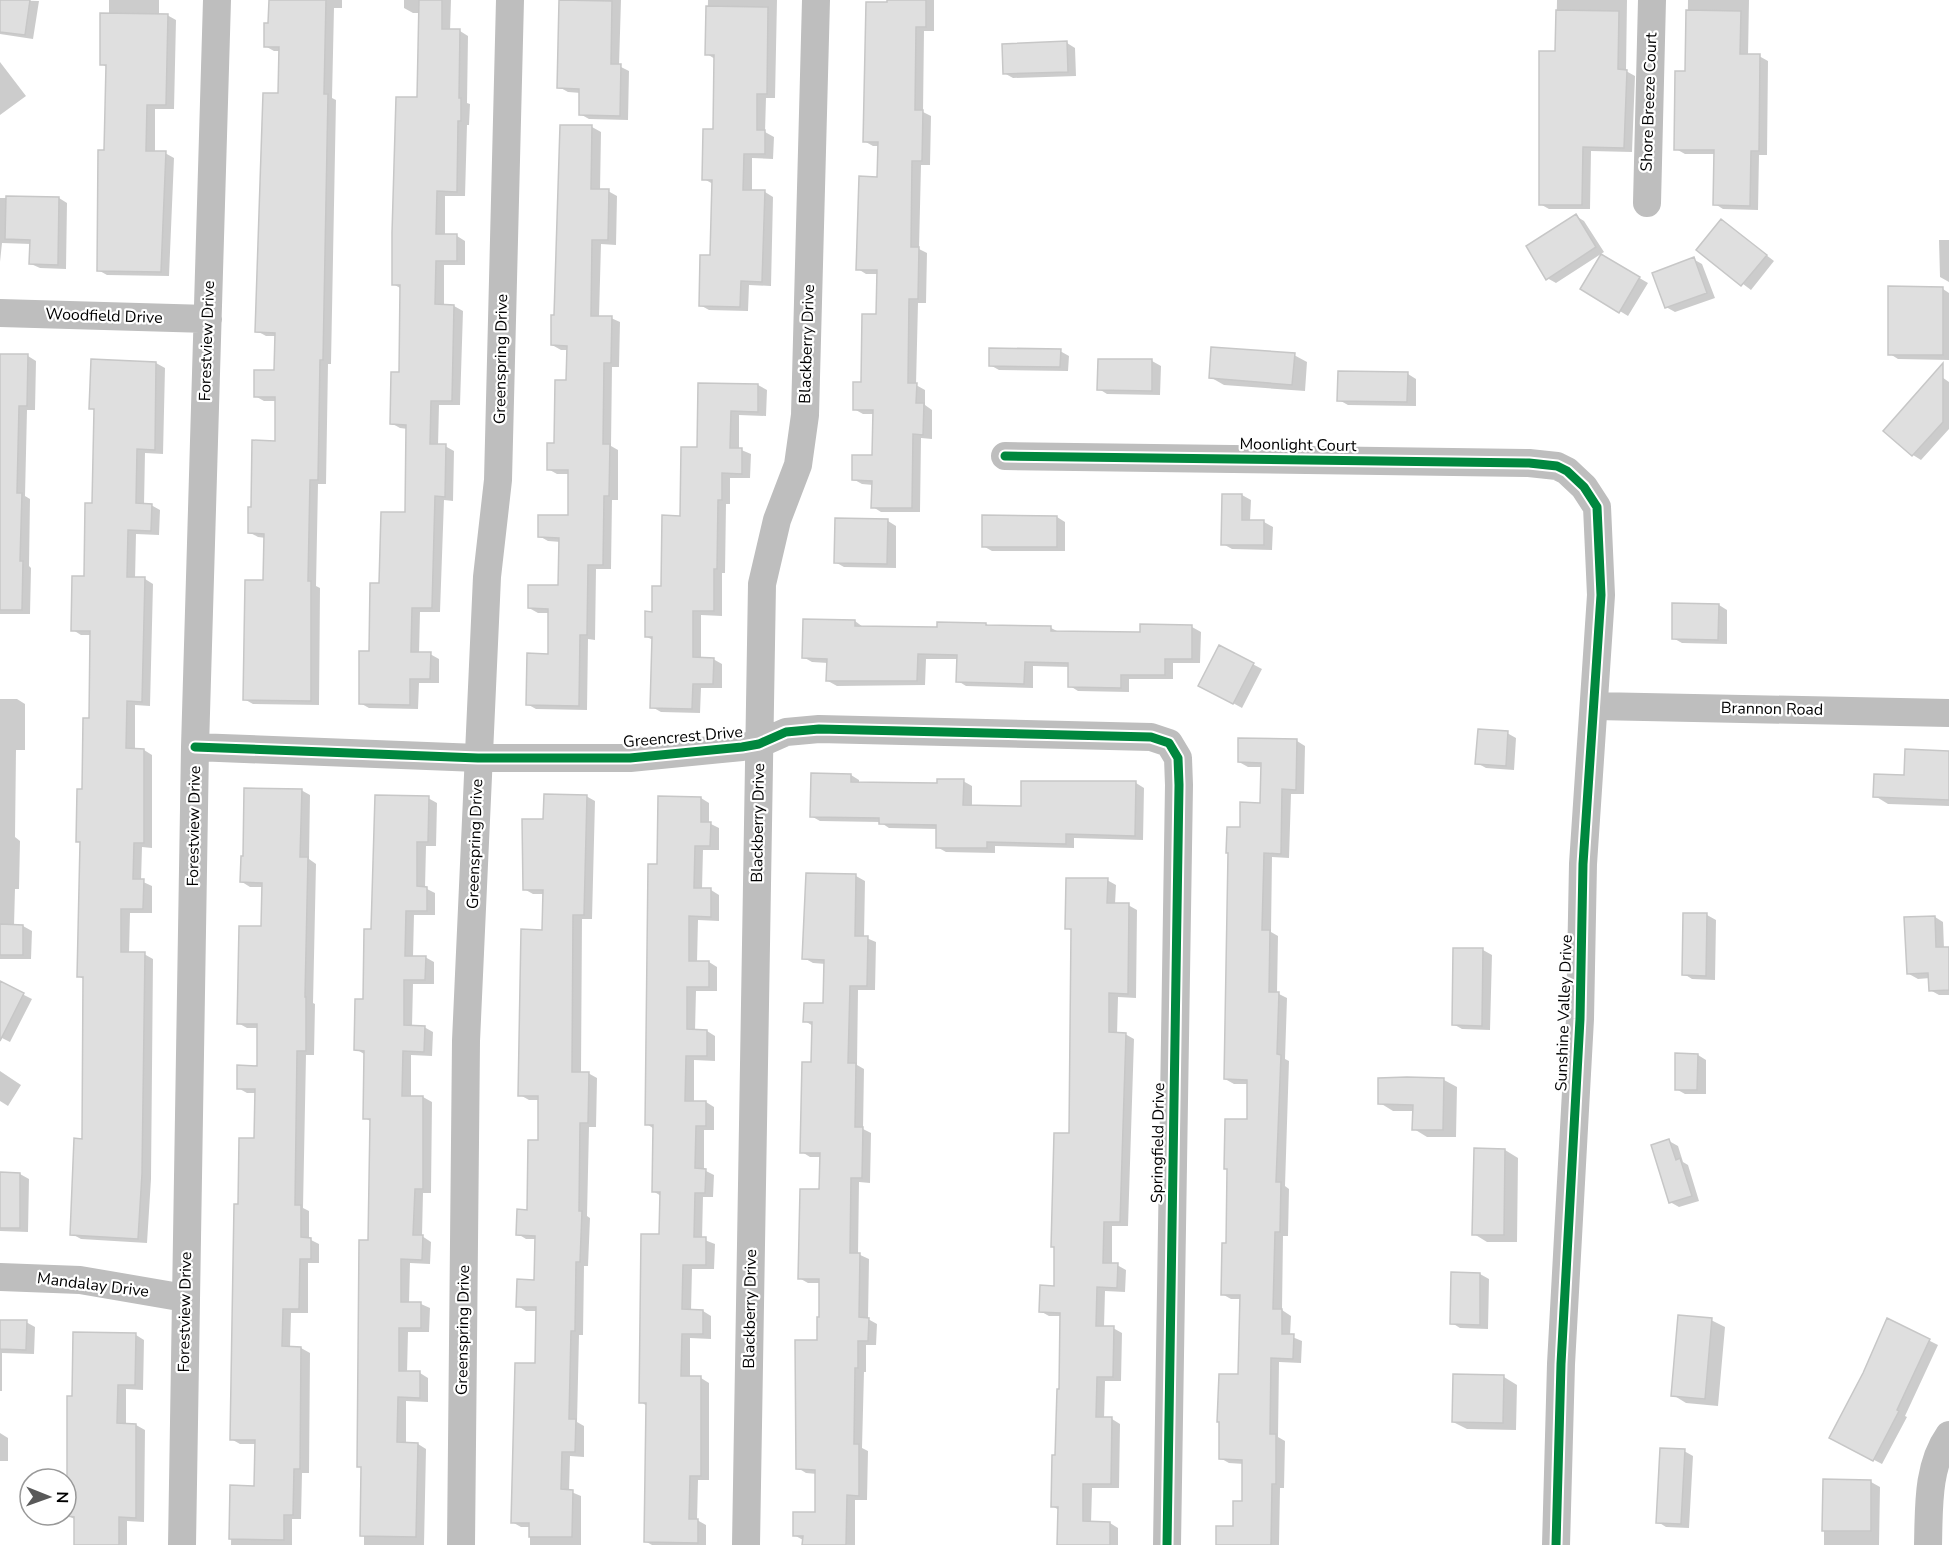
<svg xmlns="http://www.w3.org/2000/svg" width="1949" height="1545" font-family="'Nunito Sans',sans-serif">
  <rect width="100%" height="100%" fill="#fff"/>
  <path fill="#0003" d="M0,0L39,1L33,39L0,34Z
    M109,0H159V15H167L176,20L174,109H155V152L165,153L174,158L169,276L107,275L98,270L106,152L107,67L101,64L109,14Z
    M270,0H342V8H334L332,98L336,100L331,364H328L326,484H318L316,586L320,588L319,705L253,704L244,699L265,582L266,538L258,537L249,532L252,509L276,442L277,401H264L255,396L275,372L276,336H266L257,331L279,95L280,51H274L265,46L270,25Z
    M404,0H451L450,31H460L468,36L467,103L470,104L469,125H467L465,196H445V236H457L465,241V265H444V306H454L463,311L460,405H439L438,446H445L454,451L453,501L444,500L440,612H420L419,654H430L439,659V683H419L418,709L369,708L360,703L381,585L406,514L408,429L400,428L391,423L400,374L402,289L393,284L419,99L420,13H413L404,8Z
    M583,0H621L619,66L629,71L628,120L589,119L580,114L581,93L568,92L559,87Z
    M708,0H777L775,98H766L765,132L774,137L773,159L752,158V191L765,192L773,197L771,286L749,285L748,311L709,310L700,305L712,257L713,184L704,179L714,131L715,59L707,54Z
    M888,0H934V31H924L923,112L931,116L930,165H921L919,249L927,253L926,303H918L916,385L925,390V405L932,410V439L921,438L920,512H881L873,507V485L862,484L853,479L874,457V414H863L854,409L863,384L878,315L879,274H866L858,269L879,178V146H873L864,141Z
    M1557,0H1627L1626,71L1635,76L1632,152L1591,151L1590,209H1549L1540,204L1556,52Z
    M1688,0H1749L1748,56H1759L1768,61L1767,155H1759L1758,210L1723,209L1715,204L1716,154H1685L1676,149L1687,73Z
    M1067,43L1075,48L1076,76L1013,78L1004,73Z
    M0,62L26,96L0,115Z
    M562,126L592,127L601,132L600,191H608L617,196L616,245L601,244L599,317L611,318L620,322L619,367H612L611,446L618,450V500H612L611,569H596L595,640L588,639L587,710L536,709L527,704L549,655L550,613H538L529,608L560,587L561,542L548,541L539,536L569,517L570,474H557L548,469L555,445L568,382L569,350H561L552,345L556,317Z
    M0,198H59L67,203L66,269L40,268L31,264V244L2,243L0,262Z
    M1576,216L1584,221L1604,252L1556,283L1547,278Z
    M1722,221L1774,261L1751,290L1698,250Z
    M1939,240H1949V282L1940,277Z
    M1602,256L1648,283L1628,316L1582,288Z
    M1693,259L1702,264L1715,298L1675,312L1666,307Z
    M1943,289L1949,293V360L1898,359L1890,354Z
    M1060,351L1069,356L1068,371L999,370L990,365Z
    M0,355L28,356L36,361L35,410H27L25,496L30,499L29,566L31,568L30,614H0Z
    M1294,355L1307,362L1305,391L1224,385L1210,377Z
    M92,361L156,363L165,368L163,454L145,453L144,505H151L160,510L159,535L136,534L135,579H145L153,584L150,706L135,705V750H144L152,755V848L142,847L141,881L152,886V913H130L129,953L144,954L153,959L151,1179L147,1243L81,1239L72,1234L83,1140L84,979L78,976L81,843L78,841L90,720L92,635H81L73,630L85,578L93,504L95,411L91,408Z
    M1152,361L1161,366L1160,395L1107,394L1099,389Z
    M1936,373L1949,382V429L1921,460L1913,455Z
    M1408,374L1416,379V406L1348,405L1339,400Z
    M699,384L758,385L767,390L766,416L739,415V449L751,454L750,478H730V504H726L725,573H722V616L701,615V659H713L722,664V688H701L700,713L661,712L652,707L653,640L647,637L662,588L698,449Z
    M1242,495L1251,500L1250,521L1264,522L1273,527L1272,550L1232,549L1223,544Z
    M1057,517L1065,522V551H992L983,546Z
    M888,521L896,526V568L844,567L835,562Z
    M1719,605L1727,610V644L1682,643L1673,638Z
    M855,621L863,627L938,628L986,624L991,627L1051,628L1059,632L1142,634V626L1192,627L1201,632L1200,663H1173V679H1129V692L1078,691L1070,686V667L1033,666V688L966,686L958,681V659H926L925,685L837,686L828,681V663L812,662L803,657Z
    M1220,647L1262,669L1242,708L1200,685Z
    M0,699H17L25,704V750H16L15,837L20,841L19,889H15L14,926H23L32,931L31,959H0Z
    M1507,733L1516,738L1514,770L1486,768L1477,763Z
    M1297,741L1305,746L1304,794H1291L1289,858L1272,857L1271,932L1278,936L1277,993L1287,998L1285,1059L1289,1061L1285,1186L1289,1189L1288,1236H1283L1282,1310L1291,1316L1290,1336L1302,1341L1301,1363L1279,1362L1278,1437L1285,1441L1284,1488H1280L1279,1545H1217L1234,1528L1243,1503L1244,1464L1229,1463L1220,1458L1240,1375L1241,1299H1231L1222,1294L1228,1244L1248,1121L1249,1084H1234L1225,1079L1241,829L1261,804L1262,767H1248L1239,762Z
    M1949,753V806L1888,804L1875,796Z
    M851,775L859,780V784L938,785L963,781L972,786V806L1022,807L1136,783L1144,788L1143,840L1074,838V848L995,846V853L946,852L937,847L938,829L889,828L880,822L820,821L811,816Z
    M301,790L310,795L309,859L316,864L313,1003L315,1004L314,1055H306L303,1208L309,1211V1239L319,1244V1263H308V1313H291L290,1348H301L310,1353L309,1473H302L301,1519H292V1545H231L232,1487H256V1444H240L231,1439L239,1205L256,1140V1093H247L238,1088L258,1067V1028H247L238,1023L262,928L263,887H250L242,882Z
    M586,796L595,801L592,919H582L581,1073H588L597,1078L596,1127H589L587,1216L590,1218L588,1266H584L583,1335H579L577,1422L584,1426V1457L570,1456L569,1491L581,1496V1545H530V1527H521L512,1522L537,1364L538,1311H526L518,1306L535,1281L537,1239H526L518,1234L528,1211L539,1142L540,1100H529L520,1095L543,931L544,894H533L524,889L545,821Z
    M428,798L437,803L436,846H426L425,888L435,893V915H414L413,957H425L434,962V984H413L412,1027H424L433,1032L432,1056L411,1055V1097H423L432,1102L431,1193H423L422,1236L431,1242L430,1264L410,1263L409,1303L421,1304L430,1308L429,1332H408L407,1373H420L428,1378V1402L406,1401V1444H418L426,1449L424,1545H364V1536L362,1535L363,1468L359,1466L370,1242L372,1122L365,1118L364,1054L356,1049L364,1001L373,931Z
    M701,798L709,803V823L719,828V850H703L702,889L711,890L719,895V921L698,920L697,962H709L717,967V991H696L695,1031H707L715,1036V1061L694,1060V1102H706L714,1107V1130H704V1170L714,1175L713,1197H703L702,1239L715,1244L714,1269H692L691,1311H703L711,1316V1339L690,1338V1378H701L709,1383V1480H698L697,1520L706,1525V1545H652L645,1541L647,1406L641,1402L660,1235L661,1196L653,1191L654,1129L647,1124L659,866Z
    M856,876L865,881L864,937L876,942L875,990H858L857,1065L864,1069L863,1129L871,1133L870,1183L859,1182L858,1254L869,1259L868,1319L877,1324L876,1345H866V1372H864L862,1448L868,1451L867,1500H855V1545H804L803,1540L794,1535L816,1514L817,1474L806,1473L798,1468L818,1342L821,1283H808L799,1278L821,1191V1157H810L802,1152L812,1063L813,1026L805,1021L824,1005L826,964L813,963L804,958Z
    M1107,880L1116,885L1115,904L1128,905L1137,910L1136,998L1118,997L1117,1034H1125L1134,1039L1128,1226H1112V1265H1117L1126,1270L1125,1292L1105,1291L1104,1327L1113,1328L1122,1333L1121,1381H1105L1104,1419H1112L1120,1424L1119,1488H1092L1091,1523H1110L1118,1528V1545H1058L1059,1510L1052,1506L1057,1456L1062,1316H1049L1040,1311L1055,1287L1070,1135L1072,931L1067,928Z
    M1707,915L1716,920L1715,980L1692,979L1684,974Z
    M1935,917L1943,922L1944,949L1949,948V995H1939L1930,990V978L1918,979L1909,974Z
    M1455,949L1483,950L1492,955L1490,1030L1462,1029L1453,1024Z
    M0,983L32,999L10,1042L0,1037Z
    M1698,1055L1706,1060V1094H1685L1676,1089Z
    M0,1071L21,1085L8,1106L0,1101Z
    M1444,1080L1457,1087L1456,1137H1427L1414,1129V1111H1393L1380,1103Z
    M1669,1141L1678,1146L1683,1162L1688,1165L1699,1201L1679,1207L1670,1202Z
    M1505,1150L1518,1158L1517,1242H1487L1474,1234Z
    M0,1174H20L29,1179L28,1232L0,1231Z
    M1452,1274H1480L1489,1279L1488,1329L1460,1328L1452,1323Z
    M1711,1320L1725,1327L1718,1406L1686,1403L1673,1395Z
    M1888,1320L1938,1345L1905,1416L1907,1417L1882,1464L1839,1442L1864,1373Z
    M0,1321L26,1322L35,1327L34,1354L2,1353V1391H0Z
    M136,1335L144,1340L143,1390L126,1389V1425H136L145,1430L144,1522L127,1521V1545H75L76,1520L69,1516L74,1397Z
    M1504,1377L1517,1385L1516,1430L1467,1429L1453,1422Z
    M0,1433L8,1438V1461H0Z
    M1684,1451L1693,1456L1689,1528L1666,1527L1658,1522Z
    M1824,1481L1871,1482L1880,1487L1879,1545H1824Z"/>
  <path fill="#dfdfdf" stroke="#c7c7c7" stroke-width="1.5" d="M0,0H30L25,35L0,32Z
    M269,0H326L324,94H328L323,360H320L318,480H310L308,581H311V701L243,700L245,580H263L264,534L248,533V507H251L252,440L275,441V397H254V370H274L275,333L255,332L263,93H278L279,47H264V23H268Z
    M419,0H442V29H460L459,98H461V121H458L457,192L437,191L436,234H457V261H436L435,304L454,305L452,401H431L430,444H446L445,497L435,496L432,608H412L411,652H431L430,679H410V705L359,704V651H369L370,583H379L381,512H405L406,425L390,424L391,372H399L400,285H392V233L396,97H417Z
    M559,0L612,1L611,64H621L620,116L579,115V89L557,88Z
    M887,0H926V27H916L915,110H923L922,161H912L911,247H919L918,299H909L908,383H917L916,403H924L923,435L913,434L912,508H871L872,481L852,480V455H872L873,410H853V382H861L862,314H876L877,270H856L859,176L877,177L878,142H863L866,2H887Z
    M706,6L768,7L767,94H757V130H765V154H744L743,190H765L762,282L741,281L740,307L699,306L700,255H710L712,180H702L703,129H713L714,55H705Z
    M1556,10L1619,11L1618,69L1627,70L1624,148L1583,147L1582,205H1539V51H1555Z
    M1686,10L1741,11L1740,54H1760L1759,151H1751L1750,206L1713,205L1714,150H1674L1675,71H1685Z
    M100,13L168,14L166,105H147L146,151H166L161,272L97,271L98,150H104L106,65H100Z
    M1067,41L1068,72L1003,74L1002,44Z
    M560,125H592L591,189H609L608,240H592L591,316H612L611,363H604L603,444H610L609,496H604L603,565H588L587,635H580L579,706L526,705L527,653L548,654V609L528,608V585H558L559,538L538,537V515H568V470H547V443H554L555,380H566L567,346L551,345V315H554Z
    M6,196L59,197L58,265L29,264L30,240L5,239Z
    M1576,214L1596,247L1546,280L1526,246Z
    M1721,219L1767,255L1741,286L1696,250Z
    M1601,254L1640,277L1619,313L1580,289Z
    M1694,257L1707,293L1665,308L1652,273Z
    M1888,286L1943,287V355H1888Z
    M1211,347L1295,353L1292,385L1209,378Z
    M989,348L1061,349L1060,367L989,366Z
    M0,354H28L27,406H19L17,493H22L20,561H23L22,610H0Z
    M91,359L156,362L155,450L137,449L136,503L152,504L151,531L128,530L127,577H145L142,702L127,701L126,748L144,749V843H134L133,879H144L143,909H121V952H145L142,1174L138,1239L70,1235L74,1138L82,1139L83,977H77L80,842H76L77,789H82L83,718H89L90,631H71L72,576H84L85,503H92L94,409H89Z
    M1098,359H1152V391L1097,390Z
    M1943,363V422L1912,456L1883,431Z
    M1338,371L1408,372L1407,402L1337,401Z
    M698,383L758,384V412L731,411L730,448H742V474L722,473V500H718L717,569H714V611H693V657L714,658L713,684H693L692,709L650,708L652,637H645V611L652,612V586H661L662,515L680,516L681,447H697Z
    M1222,494H1242V520H1264V545H1221Z
    M982,515L1057,516V547H982Z
    M835,518L888,519L887,564L834,563Z
    M1672,603L1719,604L1718,640L1672,639Z
    M803,619L855,620V626L937,627V622L986,623V625L1051,626V631L1140,632V624L1192,625V659H1165V675H1121V688L1068,687V663L1025,662L1024,684L956,682L957,655L918,654L917,681H826L827,659L802,658Z
    M1219,645L1254,663L1233,704L1198,686Z
    M1478,729L1508,731L1506,766L1475,764Z
    M1238,738L1297,739L1296,790L1282,789L1281,854L1264,853L1262,930H1270L1269,992H1279L1277,1054L1281,1055L1276,1182H1281L1280,1232H1275L1273,1309H1282V1334H1294L1293,1359L1271,1358L1270,1434H1276V1484H1272L1271,1545H1216V1526H1233V1501H1242V1460L1219,1459V1422H1217L1219,1374H1238L1240,1295H1221L1222,1243H1226L1227,1169H1224L1225,1119H1247V1080L1224,1079L1228,853H1226L1227,827H1240V802L1260,803L1261,763L1238,762Z
    M1905,749L1949,751V800L1873,797L1874,774L1904,775Z
    M811,773L851,774V782L937,783V779H964L963,805L1021,806V781H1136L1135,836L1066,834V844L987,842V848H936V825L879,824V818L810,817Z
    M244,788L302,789L300,857H308L305,997H306V1051H297L295,1205H301V1237L311,1238V1259H300L299,1309H283L282,1346L301,1347L300,1469H294L293,1515H284V1540L229,1539L230,1485L254,1486L255,1440H230L234,1204H238L239,1138H254L255,1089H237V1065L257,1066V1024H237L239,926H261L262,883L240,882L241,856H243Z
    M544,794L587,795L584,915H573L572,1072H589L588,1123H580L579,1211H582L580,1262H576L575,1331H571L569,1419H576L575,1452H562L561,1489L573,1490L572,1537H529V1523H511L515,1363H535L536,1307H516L517,1279L534,1280L535,1236L516,1235L517,1209L527,1210L528,1140H538V1096H518L521,929L542,930L543,890H523L522,819H543Z
    M375,795L429,796L428,842H417V886L427,887V911H406L405,956H426L425,980H404V1025L425,1026L424,1052L403,1051L402,1096H423V1189H415L413,1235H423L422,1260L401,1259V1302H421V1328H399V1371H420V1398L398,1397L397,1442L418,1443L416,1537L360,1536L361,1467H357L359,1240H368L370,1119H363L364,1051L354,1050L355,999H363L364,929H371Z
    M658,796L701,797V822H711L710,846H695L694,888H711V917L689,916V961H709V987H687V1029L707,1030V1056H686L685,1101H706V1126H696L695,1168L706,1169L705,1193H695L694,1237H706V1265H683L682,1309L703,1310V1334H682L681,1376H701V1476H690L689,1519H698V1543L644,1542L646,1403H639L641,1234H659L660,1192H652L653,1125H645L648,864H657Z
    M806,873L856,874L855,936H868L867,986H850L848,1063H856L855,1127H863L862,1178H851L850,1253H860L859,1317L869,1318L868,1341H858V1368H855L854,1444H859V1496L847,1495L846,1545H802L803,1536H793V1512H815V1470L796,1469L795,1340H817V1317H819V1279H798L800,1189H819L820,1153H800L802,1062H811L812,1022H803L804,1003H823L824,960L802,959Z
    M1066,878H1108L1107,903H1129L1128,994L1109,993V1032L1126,1033L1120,1222H1104L1103,1263H1118L1117,1288L1097,1287L1096,1326H1114L1113,1377H1097L1096,1417H1112L1111,1484H1083V1521L1110,1522V1545H1057L1058,1507H1051L1052,1455H1055L1057,1389H1059L1060,1313L1039,1312L1040,1285L1054,1286V1247H1051L1054,1133H1069L1071,929H1065Z
    M1683,913H1707L1706,976L1682,975Z
    M1935,916L1936,947H1949V990L1929,991L1928,973L1907,974L1904,917Z
    M0,924L23,925V955H0Z
    M1453,948H1483L1482,1026L1452,1025Z
    M0,981L24,993L0,1041Z
    M1675,1053L1698,1054L1697,1090H1675Z
    M1407,1077L1444,1078L1443,1130H1412L1413,1105L1378,1104V1078Z
    M1669,1139L1676,1160L1680,1158L1692,1196L1669,1203L1651,1145Z
    M1474,1148L1505,1149L1504,1235H1472Z
    M0,1172L20,1173V1228H0Z
    M1451,1272L1480,1273V1325L1450,1324Z
    M1678,1315L1712,1318L1705,1399L1671,1396Z
    M1887,1318L1930,1339L1897,1410L1899,1411L1873,1461L1829,1438L1863,1373Z
    M0,1320H27L26,1350L0,1349Z
    M73,1332L136,1333L135,1385H118L117,1423L136,1424V1518L119,1517V1545H74V1517L67,1516V1396H72Z
    M1453,1374L1504,1375L1503,1423L1452,1422Z
    M1660,1448L1685,1449L1681,1524L1656,1523Z
    M1823,1479L1871,1480V1531H1822Z"/>
  <g fill="none" stroke-linecap="round" stroke-linejoin="round">
    <path stroke="#bebebe" stroke-width="28" d="M1647,203L1652,0
      M0,313L208,319
      M1005,456L1529,463L1557,466L1567,471L1584,487L1597,507L1601,595L1583,864L1580,1019L1561,1364L1556,1545
      M1595,706L1949,713
      M195,747L478,758H630L742,747L759,744L786,732L819,729L1151,737L1169,743L1178,758L1179,785L1167,1545
      M0,1277L80,1280L185,1298
      M182,1545L195,747L217,0
      M461,1545L466,1041L487,577L498,480L510,0
      M746,1545L762,584L777,520L798,465L805,415L816,0
      M1928,1545C1929,1508 1927,1466 1949,1435"/>
    <defs>
      <path id="cycleway" d="M1005,456L1529,463L1557,466L1567,471L1584,487L1597,507L1601,595L1583,864L1580,1019L1561,1364L1556,1545
        M195,747L478,758H630L742,747L759,744L786,732L819,729L1151,737L1169,743L1178,758L1179,785L1167,1545"/>
    </defs>
    <use href="#cycleway" stroke="#fff" stroke-width="13"/>
    <use href="#cycleway" stroke="#00873e" stroke-width="9"/>
  </g>
  <g text-anchor="middle" dominant-baseline="central" stroke-width="4.5" stroke-linejoin="round" paint-order="stroke">
    <g font-size="16" fill="#000" stroke="#fff">
      <text transform="translate(1649 102) rotate(-88)">Shore Breeze Court</text>
      <text transform="translate(104 316) rotate(2)">Woodfield Drive</text>
      <text transform="translate(207 341) rotate(-88)">Forestview Drive</text>
      <text transform="translate(807 344) rotate(-88)">Blackberry Drive</text>
      <text transform="translate(501 359) rotate(-89)">Greenspring Drive</text>
      <text transform="translate(1298 445) rotate(1)">Moonlight Court</text>
      <text transform="translate(1772 709) rotate(1)">Brannon Road</text>
      <text transform="translate(683 737) rotate(-5)">Greencrest Drive</text>
      <text transform="translate(758 823) rotate(-89)">Blackberry Drive</text>
      <text transform="translate(194 826) rotate(-89)">Forestview Drive</text>
      <text transform="translate(475 844) rotate(-88)">Greenspring Drive</text>
      <text transform="translate(1564 1013) rotate(-88)">Sunshine Valley Drive</text>
      <text transform="translate(1158 1143) rotate(-89)">Springfield Drive</text>
      <text transform="translate(93 1285) rotate(7)">Mandalay Drive</text>
      <text transform="translate(750 1309) rotate(-89)">Blackberry Drive</text>
      <text transform="translate(185 1312) rotate(-89)">Forestview Drive</text>
      <text transform="translate(463 1330) rotate(-89)">Greenspring Drive</text>
    </g>
  </g>
  <g transform="translate(48 1497) rotate(91)"><circle r="28" fill="#ffffff" stroke="#999999" stroke-width="1.5"/>
  <path d="M0-4.5L10 22L0 15L-10 22Z" fill="#595959"/>
  <text y="-9" font-size="16" font-weight="bold" text-anchor="middle" fill="#000000">N</text>
  </g>
</svg>
